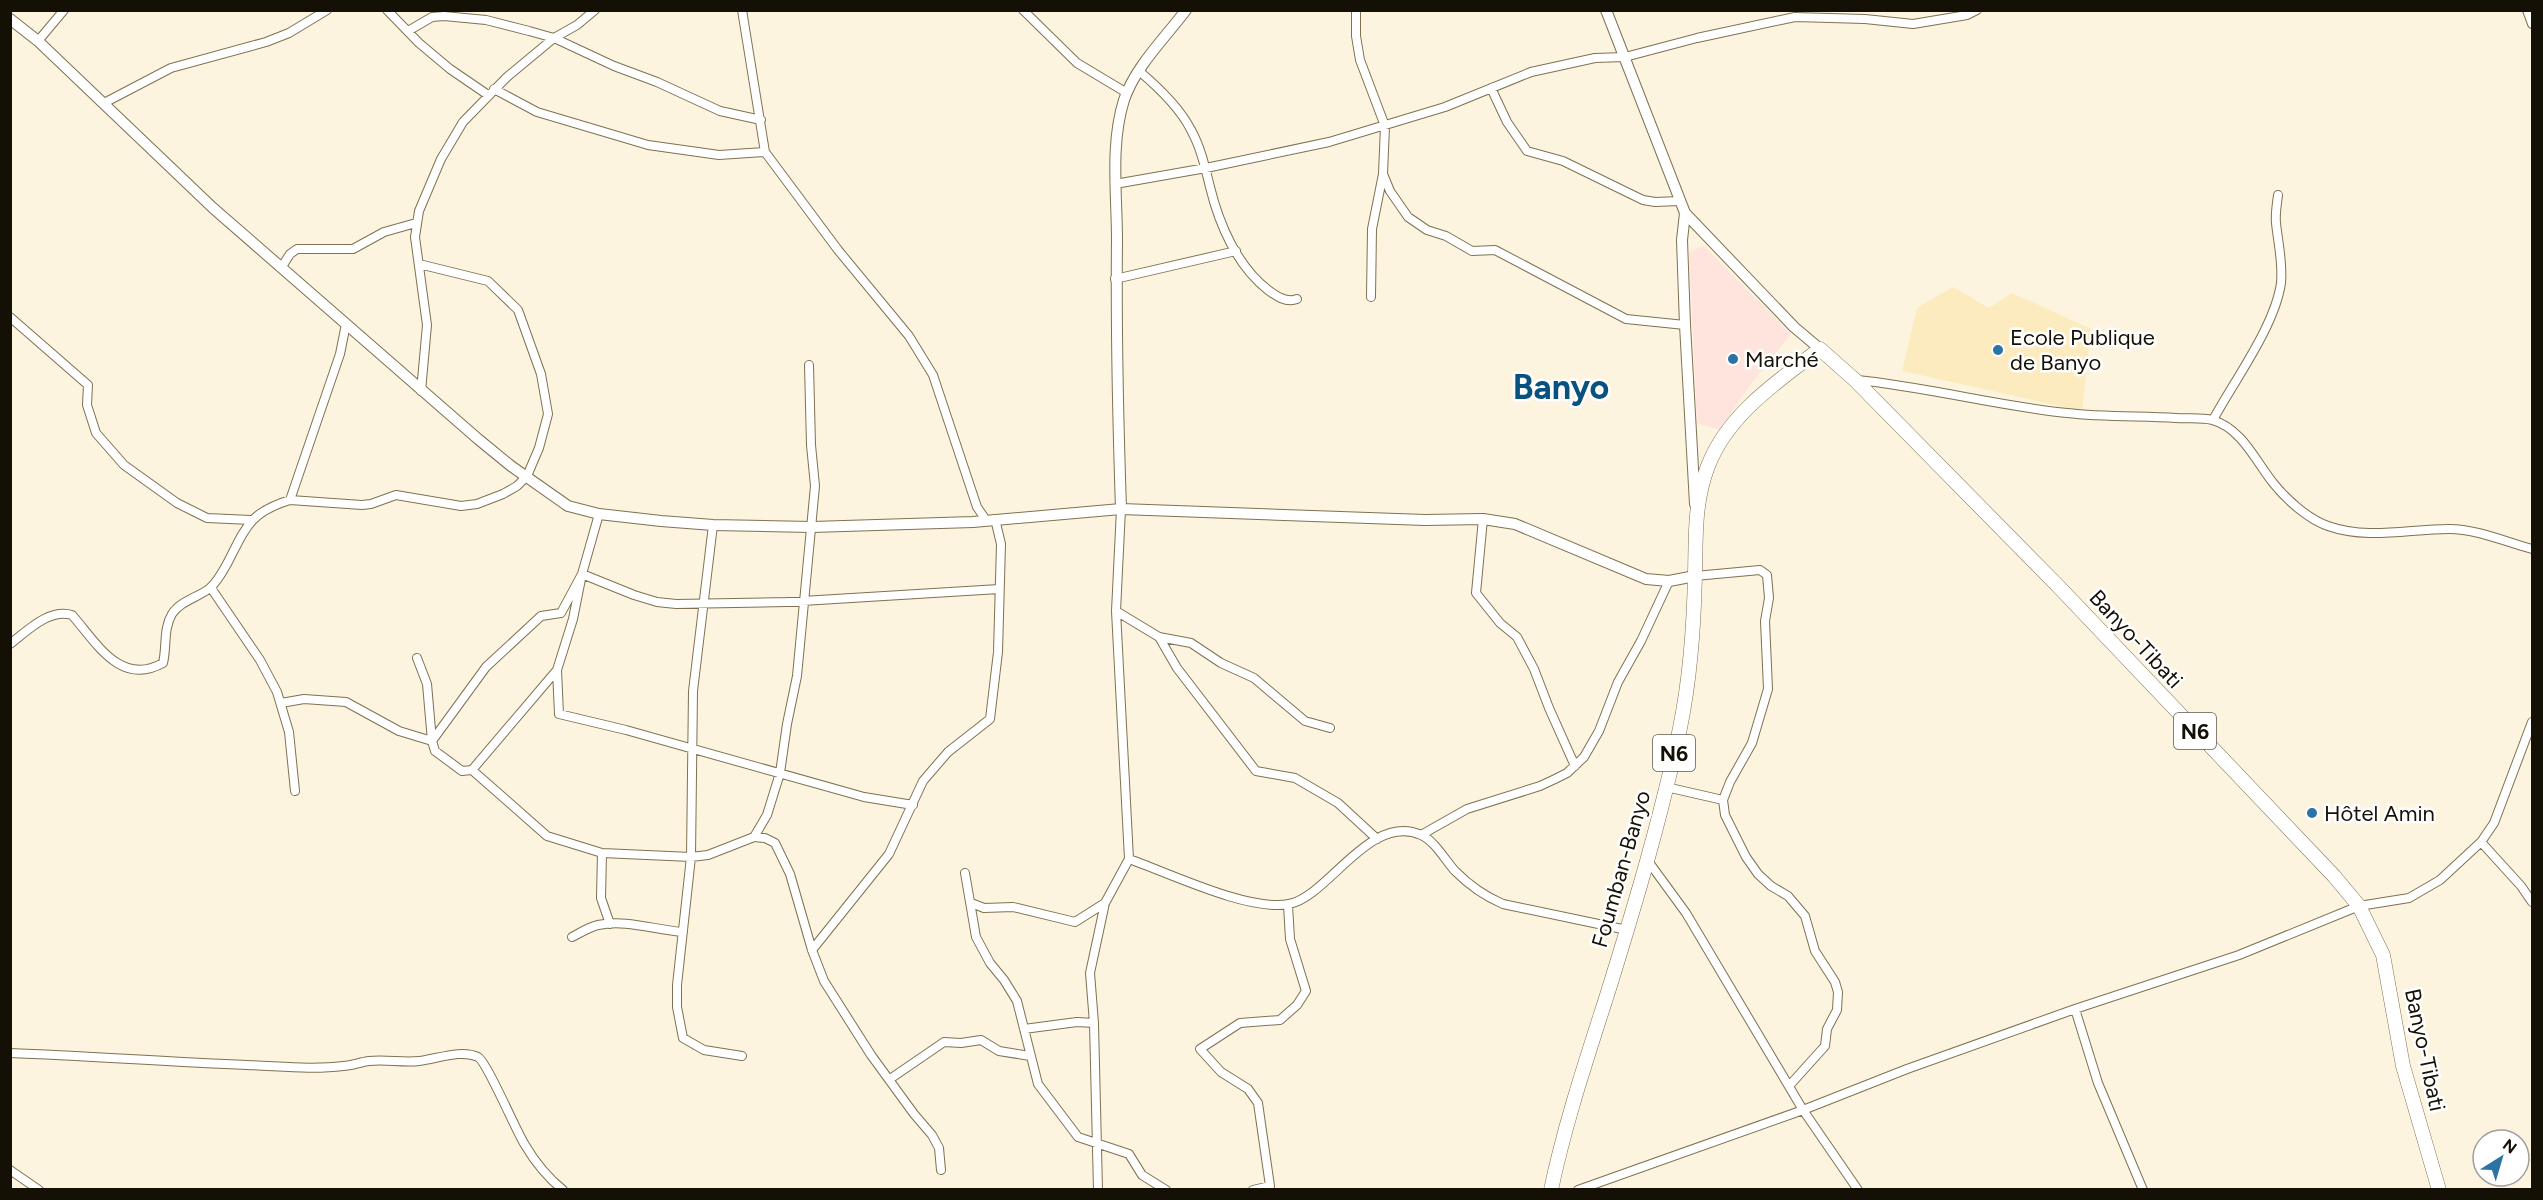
<svg xmlns="http://www.w3.org/2000/svg" width="2543" height="1200" font-family="Figtree,sans-serif">
  <rect width="100%" height="100%" fill="#fcf4df"/>
  <path fill="#fee4dd" d="M1704,246L1791,334L1751,384L1719,430L1697,423L1689,252Z"/>
  <path fill="#fdebc0" d="M1953,287L1989,308L2012,293L2091,329L2082,411L1902,371L1917,308Z"/>
  <g fill="none" stroke-linecap="round" stroke-linejoin="round">
    <defs>
      <path id="minor" d="M387,10L419,43L450,69L488,95
        M742,10L765,152L838,250L909,336L933,375L977,507L986,520
        M1023,10L1077,63L1127,93
        M1356,10V36L1360,60L1385,126L1383,174L1390,191L1408,217L1427,230L1446,236L1472,251L1495,250L1626,319L1685,325
        M2527,10L2532,24
        M408,31L432,17L444,16L486,20L529,31L554,38L614,66L657,82L720,111L761,120
        M38,41L64,10
        M1139,71C1158,87 1180,108 1191,130C1201,148 1205,167 1210,187C1219,224 1237,266 1268,290C1276,296 1286,303 1297,299
        M1491,88L1507,122L1527,151L1563,161L1643,200L1655,202L1680,201
        M494,89L537,112L648,145L719,155L765,152
        M104,103L171,68L266,42L289,33L327,10
        M1115,184L1206,168L1329,142L1445,107L1531,72L1595,58L1625,57L1697,38L1795,17L1865,19L1913,24L1967,15L1977,10
        M281,268L290,254L297,249H353L384,232L416,223
        M1115,279L1236,251
        M1371,297L1372,229L1383,174
        M10,317L88,385L87,405L96,433L124,465L177,503L207,518L251,520
        M1857,380C1928,387 1997,406 2067,413C2103,417 2140,416 2176,418C2187,419 2201,417 2212,420C2242,428 2256,462 2274,484C2287,500 2308,519 2328,526C2368,540 2408,529 2449,529C2477,529 2506,542 2532,549
        M421,391L427,325L415,237L419,211L441,159L463,122L507,77L554,38L577,25L595,10
        M2213,420C2234,381 2275,326 2281,283C2283,262 2278,243 2276,223C2275,214 2277,204 2278,195
        M290,500L340,354L346,324
        M1483,519L1476,593L1500,623L1517,637L1534,669L1549,708L1575,766
        M713,525L693,691L691,857L677,985V1007L683,1038L704,1050L742,1056
        M1695,576L1760,570L1767,575L1769,598L1765,621L1768,689L1752,743L1730,782L1723,800L1725,815L1746,857L1758,874L1771,886L1788,896L1805,916L1815,951L1835,982L1838,992L1837,1010L1827,1029L1825,1046L1789,1086
        M211,588L260,660L277,692L289,732L295,791
        M1116,611L1159,637L1177,668L1256,771L1295,778L1338,803L1377,839
        M1159,637L1191,643L1221,663L1254,678L1305,721L1330,728
        M10,644C27,631 49,608 72,615C96,642 120,687 163,663C167,647 163,629 172,614C180,601 199,597 210,588C218,581 223,571 228,562C246,527 250,512 290,500L362,505L371,504L396,495L461,506L477,504L503,494L517,486L527,476L539,448L548,414L541,374L518,310L488,281L419,264
        M417,658L427,684L432,741
        M557,670L559,714L626,730L864,797L913,805
        M281,703L304,699L346,702L399,731L432,741L435,751L462,771L472,770L547,836L602,853L691,857L708,855L754,837L765,838L775,843L790,874L812,950L824,981L871,1055L914,1114L932,1135L939,1148L941,1170
        M432,741L486,667L541,616L561,613L582,574L634,595L657,602L676,604L786,602L999,589
        M472,770L557,670L573,619L582,574L599,514
        M1666,787L1723,800
        M1421,835L1467,809L1540,786L1555,779L1567,773L1584,757L1599,731L1618,682L1641,641L1669,581
        M754,837L767,815L780,773L787,724L797,676L815,486L811,445L809,365
        M2481,842L2521,886L2532,902
        M602,853L601,898L610,924
        M1129,859C1169,873 1249,912 1289,904C1328,897 1370,812 1421,835C1435,841 1445,860 1455,871C1470,886 1484,896 1503,904L1627,930
        M1648,861L1686,913L1803,1110L1858,1190
        M965,873L976,937L990,963L1004,980L1017,1001L1038,1084L1078,1137L1129,1154L1142,1175L1166,1190
        M971,903L984,908L1013,907L1075,922L1105,903
        M572,937C580,933 589,927 598,925C626,919 655,930 683,932
        M812,950L889,854L923,781L948,752L990,719L998,652L1001,544L995,519
        M2075,1009L2098,1083L2143,1190
        M1024,1029L1077,1022L1094,1023
        M10,1053C90,1056 168,1062 247,1065C279,1066 311,1070 343,1066C352,1066 360,1062 369,1061C386,1059 403,1063 419,1061C437,1059 461,1049 478,1057C487,1062 516,1131 525,1145C535,1162 547,1177 563,1190
        M890,1079L944,1042L961,1043L981,1040L999,1051L1030,1056
        M10,1170L39,1190
        M1098,1190L1094,1023L1090,973L1105,903L1129,859L1116,611L1121,509
        M1253,1190L1270,1186L1258,1103L1248,1089L1221,1072L1200,1049L1240,1023L1280,1020L1297,1005L1306,991L1290,939L1288,905
        M1578,1190L1803,1110L1907,1069L2075,1009L2239,955L2359,906L2409,898L2440,880L2481,842L2494,823L2532,722"/>
      <path id="tertiary" d="M1606,10L1685,213L1794,327L1820,349
        M10,19L38,41L213,208L478,439L511,466L568,506L599,514L661,521L713,525L812,527L973,522L1121,509L1425,520L1483,519L1515,524L1646,579L1669,581L1695,576
        M1685,213L1682,240L1685,325L1695,504
        M1121,509C1118,419 1116,330 1117,240C1117,195 1110,144 1124,100C1135,67 1165,38 1186,10"/>
      <path id="trunk" d="M1551,1190C1565,1123 1587,1058 1608,992C1635,905 1661,818 1680,728C1690,679 1694,625 1695,574C1696,537 1694,502 1708,466C1728,414 1777,382 1820,349L1855,380L2059,587L2334,876L2359,906L2383,955L2403,1066L2439,1190"/>
    </defs>
    <use href="#minor" stroke="#7f7152" stroke-width="10"/>
    <use href="#tertiary" stroke="#7f7152" stroke-width="12"/>
    <use href="#trunk" stroke="#7f7152" stroke-width="15"/>
    <use href="#minor" stroke="#fff" stroke-width="8"/>
    <use href="#tertiary" stroke="#fff" stroke-width="10"/>
    <use href="#trunk" stroke="#fff" stroke-width="14"/>
  </g>
  <g fill="#2b72a7" stroke="#fff" stroke-width="2">
    <circle cx="1998" cy="350" r="6"/>
    <circle cx="1733" cy="359" r="6"/>
    <circle cx="2312" cy="813" r="6"/>
  </g>
  <g text-anchor="middle" dominant-baseline="central" stroke-width="5" stroke-linejoin="round" paint-order="stroke">
    <g fill="#fff" stroke="#5b5850" stroke-width="1.5">
      <rect x="2174" y="713" width="42" height="36" rx="4.5"/>
      <rect x="1653" y="735" width="42" height="36" rx="4.5"/>
    </g>
    <g font-size="21" font-weight="bold" fill="#151005">
      <text x="2195" y="731">N6</text>
      <text x="1674" y="753">N6</text>
    </g>
    <g font-size="22" fill="#151005" stroke="#fff" text-anchor="start">
      <text x="2010" y="337">Ecole Publique<tspan x="2010" dy="25">de Banyo</tspan></text>
      <text x="1745" y="359">Marché</text>
      <text x="2324" y="813">Hôtel Amin</text>
    </g>
    <g font-size="22" fill="#151005" stroke="#fff">
      <text transform="translate(2136 639) rotate(47)">Banyo-Tibati</text>
      <text transform="translate(1621 869) rotate(-74)">Foumban-Banyo</text>
      <text transform="translate(2425 1050) rotate(78)">Banyo-Tibati</text>
    </g>
    <g font-size="34" font-weight="bold" fill="#095280" stroke="#fff">
      <text x="1561" y="387">Banyo</text>
    </g>
  </g>
  <rect width="2543" height="1200" fill="none" stroke="#151005" stroke-width="24"/>
  <g transform="translate(2501 1158) rotate(37)"><circle r="28" fill="#ffffff" stroke="#a19f9b" stroke-width="1.5"/>
  <path d="M0-4.5L10 22L0 15L-10 22Z" fill="#2b72a7"/>
  <text y="-9" font-size="16" font-weight="bold" text-anchor="middle" fill="#151005">N</text>
  </g>
</svg>
